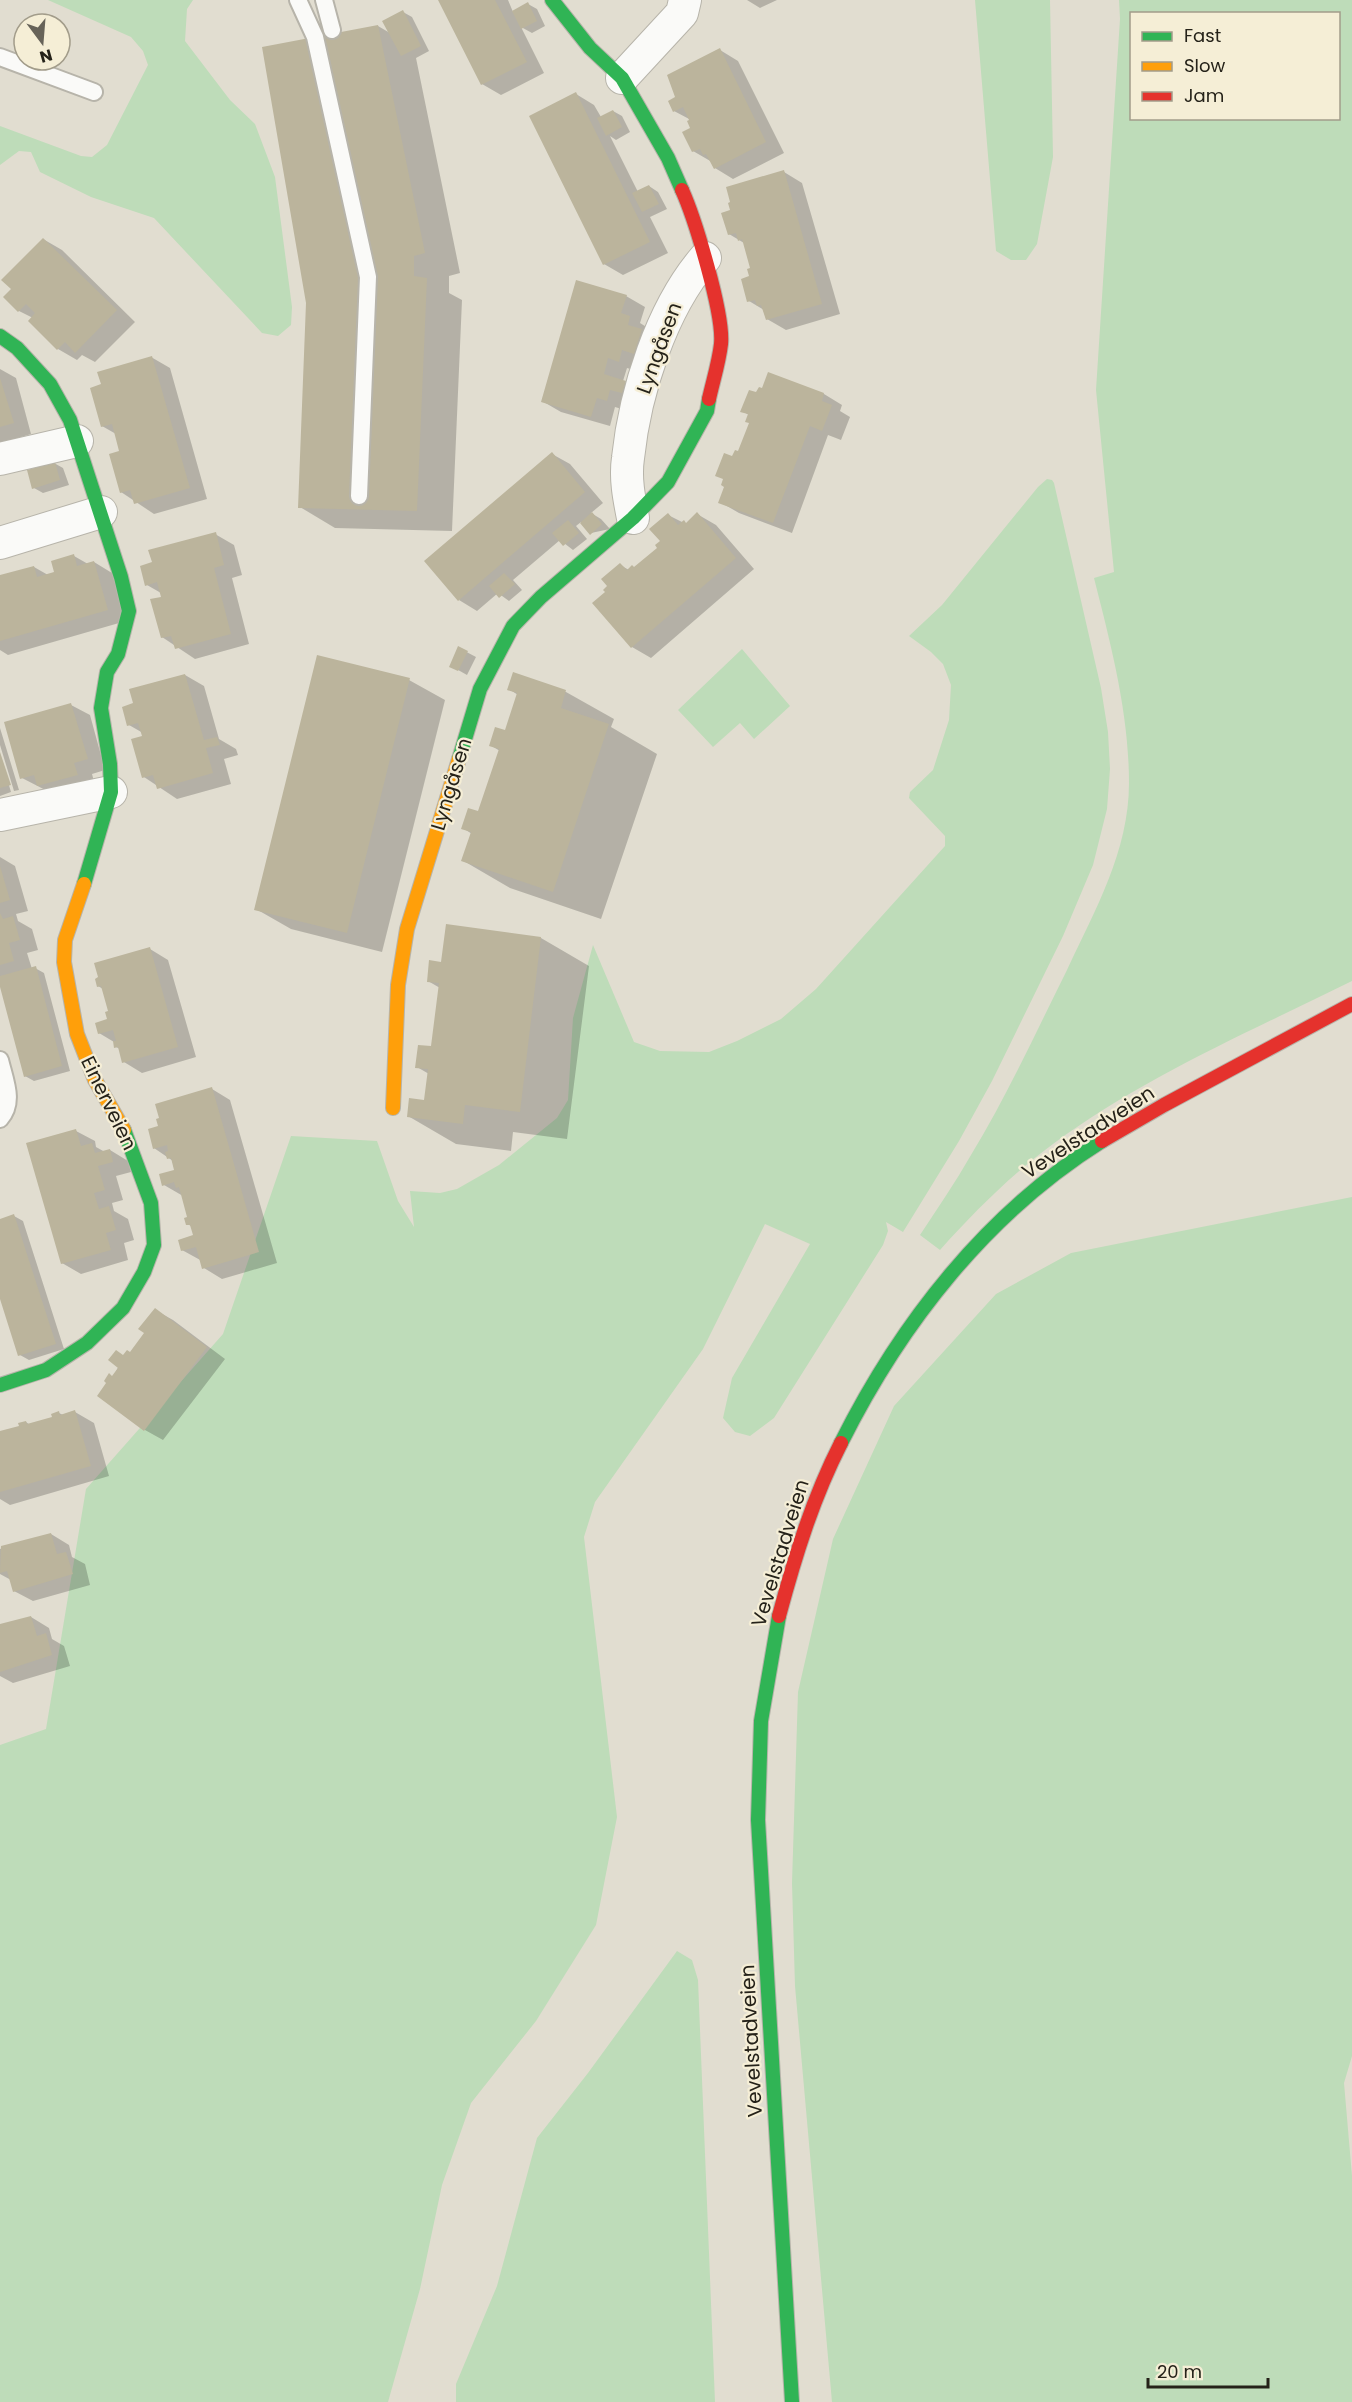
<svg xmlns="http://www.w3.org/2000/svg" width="1352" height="2402" font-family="Poppins,sans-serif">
  <rect width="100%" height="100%" fill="#e1ddd0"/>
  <path fill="#bedcb9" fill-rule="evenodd" d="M48,0H193L187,9L185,41L230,100L255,124L275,177L292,307L291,325L278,336L262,333L154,218L91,197L40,172L31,152L19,151L0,165V126L81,156L92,157L107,145L148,65L143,51L131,37Z
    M975,0H1050L1053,157L1037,244L1026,260H1011L996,251Z
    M1119,0H1352V981C1251,1031 1144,1077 1053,1144C1011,1175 975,1211 940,1250L920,1235C937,1209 955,1183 971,1155C1007,1096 1036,1032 1067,970C1095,910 1129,851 1129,783C1129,713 1111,645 1094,578L1114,572L1096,390L1120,19ZM1132,14H1338V118H1132Z
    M1047,479L1052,480L1054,483L1101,688L1108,732L1110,769L1107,809L1093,865L1063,936L992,1081L959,1141L903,1232L886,1222L888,1231L883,1245L774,1418L750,1436L735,1432L723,1418L732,1378L810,1244L765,1224L703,1349L595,1502L584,1537L617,1817L596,1925L536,2021L471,2103L442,2185L420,2289L388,2402H0V1745L46,1729L86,1489L223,1334L291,1136L377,1141L398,1201L414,1227L410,1191L440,1193L457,1189L499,1165L557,1118L568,1100L573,1018L593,945L634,1042L660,1051L709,1052L737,1041L781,1019L816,989L945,846V836L909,798L910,792L933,770L949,720L951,685L943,664L931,652L909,636L942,605L1038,487Z
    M742,649L790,706L754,739L740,723L713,747L678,710Z
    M1352,1197V2056L1344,2083L1352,2176V2402H832L795,1986L792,1883L798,1692L833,1539L894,1406L996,1294L1071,1253Z
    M677,1951L692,1960L698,1980L715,2402H456V2384L497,2286L537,2138L588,2073Z"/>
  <path fill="#0003" d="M439,0H508L513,12L528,4L537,9L545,26L532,33L521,27L544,73L501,95L482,84Z
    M747,0H777L760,8Z
    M403,12L412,17L429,51L416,58L460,273L449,276V293L462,300L452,531L335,528L300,507L378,26L390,33Z
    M720,50L738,61L784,153L733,179L715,168L712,162L693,151L691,120L674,111L677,97Z
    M576,94L594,105L601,117L613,111L622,116L630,132L616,140L610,136L638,192L649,186L658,192L667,209L650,217L668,253L623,275L604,264Z
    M784,172L802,183L840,314L786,330L767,319L764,310L749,301L752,269L744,243L729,234L732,203Z
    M43,239L62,250L135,322L95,362L82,355L77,360L58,349L30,321L33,318L19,311L5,297L13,289Z
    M626,296L645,307L640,323L648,328L637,371L627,368L623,381L643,393L625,410L615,407L610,426L561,412L542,401Z
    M151,357L170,368L207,499L154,514L121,492V452L116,434L102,426Z
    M0,369L16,378L31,434L18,438L21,448L0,454Z
    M769,374L824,394L842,405L840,411L850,417L841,440L828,435L792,533L739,513L720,502L733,458L739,453L750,423L749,415L742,411L763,390Z
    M552,454L570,464L603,503L591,513L601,519L610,529L591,533L581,522L576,526L587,539L573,550L560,540L513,580L522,590L509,601L498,593L477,611L459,600Z
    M54,463L63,468L69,485L43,493L34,488Z
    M697,514L716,525L754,569L651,658L632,647L607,593L620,565L629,570L635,568L659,548L668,515L686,524Z
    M215,534L234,545L242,575L232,578L249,644L195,659L162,637L161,593L147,585Z
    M74,556L88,564L94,562L112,573L126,621L8,655L0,650V577L34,567L48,575L56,573Z
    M459,648L476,657L467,675L451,666Z
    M514,674L566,692L614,719L611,727L657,754L601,919L510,888L462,860L472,834L463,828L478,813L500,751L490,745L506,732L518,695L509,689Z
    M185,675L204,686L219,739L236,749L238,755L224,759L231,784L177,799L144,777V737L143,733L129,725L135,704Z
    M409,680L445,700L382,952L291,929L256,909Z
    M71,705L90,715L105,770L92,774L95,785L57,796L22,778Z
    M0,728L19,790L14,791L0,745Z
    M0,755L11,792L0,796Z
    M0,857L15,866L28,911L16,914L18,921L32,929L38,950L27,953L32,969L35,968L44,973L70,1071L34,1081L25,1076L0,981Z
    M541,938L589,966L567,1139L513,1132L511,1151L456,1144L408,1116L425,1102L429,1074L417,1067L432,1048L440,988L428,981Z
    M150,949L168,960L196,1057L142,1073L124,1062L120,1049L116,1047L114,1042L99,1033L109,1020L110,1012L103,989L98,986L100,979Z
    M212,1089L230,1100L277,1263L222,1279L204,1268L202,1261L182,1250L195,1236L192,1227L188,1224L189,1218L183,1196L164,1185L176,1171L173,1161L154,1148L160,1128Z
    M76,1131L95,1141L96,1147L105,1152L110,1150L128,1161L131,1172L116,1176L123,1200L112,1203L114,1211L128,1219L134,1240L124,1243L128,1260L81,1274L62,1263Z
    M14,1216L23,1221L64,1349L29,1360L20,1355L0,1294V1221Z
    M155,1310L173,1320L225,1359L163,1440L145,1430L113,1377L124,1356L131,1354L147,1333Z
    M75,1412L94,1423L109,1476L10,1505L0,1499V1433L21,1427L26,1422L30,1425L54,1418L59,1413L63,1415Z
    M51,1534L69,1545L72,1557L85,1564L90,1585L33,1601L14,1591L11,1580L0,1574V1549Z
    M31,1617L49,1628L52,1639L64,1646L70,1666L13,1683L0,1676V1626Z"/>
  <path fill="#bbb49c" d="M438,0H495L527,62L481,85Z
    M528,2L537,21L521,29L512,11Z
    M403,10L421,46L401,56L382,21Z
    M378,25L425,253L414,256V276L427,278L417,511L298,508L306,303L262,47Z
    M720,48L766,142L714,169L706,154L703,155L700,149L692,152L682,132L690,128L687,121L689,120L683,107L673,112L668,101L675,97L667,75Z
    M576,92L650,242L603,265L529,116Z
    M613,110L622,127L606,136L597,118Z
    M784,170L822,304L766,320L761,305L757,306L755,300L747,302L741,279L749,276L747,269L750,268L742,239L738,241L736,233L728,235L721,213L730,210L728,203L730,202L726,187Z
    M649,185L659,204L642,212L632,193Z
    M43,238L117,310L75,353L65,342L57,350L28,321L35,313L26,304L18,312L3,297L11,289L1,280Z
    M576,280L627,295L621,313L630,316L628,325L642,329L634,354L622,350L619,362L608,358L604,374L626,381L622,393L610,390L607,401L597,398L591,417L541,402Z
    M152,356L190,488L134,504L130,490L120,493L109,454L119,451L112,424L101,427L90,388L101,384L97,372Z
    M768,372L824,393L822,401L832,405L822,431L810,426L773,523L718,503L724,487L721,485L723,479L715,476L724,453L732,456L735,450L738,451L749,423L745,422L748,414L740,412L749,390L756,392L759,387L762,388Z
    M0,378L14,423L0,427Z
    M552,452L585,492L458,601L424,561Z
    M55,462L60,480L32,489L27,470Z
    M592,512L602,524L590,535L580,523Z
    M697,512L736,558L631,648L592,603L605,592L603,590L607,586L601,579L620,563L627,570L632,565L634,567L657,548L655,545L660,541L649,529L668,513L678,525L684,520L686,523Z
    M568,520L579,533L563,546L552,533Z
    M216,532L224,565L214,568L231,634L175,649L171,636L161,638L150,599L161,597L157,582L145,586L140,566L152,562L148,550Z
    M74,554L77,566L94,561L108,610L0,641V575L34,566L37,577L54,572L51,561Z
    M504,573L515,584L499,598L489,586Z
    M458,646L468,651L458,671L449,667Z
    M317,655L410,678L347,933L254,910Z
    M513,672L566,690L561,708L609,724L553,892L461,861L471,832L461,829L468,808L478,811L499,749L489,746L495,727L505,730L517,693L507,690Z
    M185,674L204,740L217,737L220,745L206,748L213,773L157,789L153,775L142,778L131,739L142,736L138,723L127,726L122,707L133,703L129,689Z
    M71,703L88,759L74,763L78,775L37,786L34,775L20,779L4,722Z
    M0,752L11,785L0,788Z
    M0,866L10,900L0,903Z
    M0,913L3,919L13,916L20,940L9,943L14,961L0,965Z
    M446,924L541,937L520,1112L465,1105L463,1124L407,1117L409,1098L424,1100L428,1069L415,1068L418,1045L431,1046L439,983L427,982L429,960L441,962Z
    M150,947L178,1047L122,1063L118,1047L114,1048L113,1041H116L113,1030L98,1034L95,1023L107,1019L105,1012L108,1011L101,986L97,987L95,979L98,977L94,963Z
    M36,966L62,1066L24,1077L0,987V976Z
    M212,1087L259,1252L202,1269L196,1247L181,1251L178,1240L193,1235L190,1225H186L184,1218L187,1217L179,1187L176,1188L174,1182L162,1186L159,1174L174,1170L171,1158L167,1159L165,1152L168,1151L167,1145L153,1149L148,1129L158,1126L156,1119L159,1118L155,1104Z
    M76,1129L81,1146L92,1143L95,1153L110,1149L113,1162L98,1166L105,1190L94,1193L99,1209L109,1206L116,1230L106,1233L111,1250L61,1264L26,1143Z
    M14,1214L56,1344L18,1356L0,1299V1219Z
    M155,1308L207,1347L144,1431L97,1396L106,1383L104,1381L109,1373L112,1376L118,1368L108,1360L116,1350L123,1355L127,1350L130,1352L144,1333L138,1329Z
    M75,1410L91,1466L0,1492V1431L19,1426L18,1423L26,1421L27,1424L52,1417L51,1414L59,1411L60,1415Z
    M51,1533L57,1554L66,1552L73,1574L13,1592L7,1571L0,1573L1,1546Z
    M31,1616L37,1636L46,1633L52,1655L0,1672V1624Z"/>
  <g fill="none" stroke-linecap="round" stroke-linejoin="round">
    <defs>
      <path id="lane" d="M298,0L315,37L368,277L359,496
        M324,0L332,30
        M0,57L94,92
        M0,1060C5,1081 15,1102 0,1119"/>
      <path id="street" d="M622,78L682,13L685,0
        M0,459L77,441
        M633,518C629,498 625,478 628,458C635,392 661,309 705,258
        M0,543L101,512
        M0,815L111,792"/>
      <path id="fast" d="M552,0L590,48L622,78L668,158L682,190
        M0,336L17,348L50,384L70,420L121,577L129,611L118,654L107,672L101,708L110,764L111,792L84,884
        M459,759L480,689L513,626L541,597L633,518L668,482L707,411L709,399
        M0,1385L46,1370L87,1343L123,1308L144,1272L154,1245L151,1203L124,1130
        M841,1443C901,1323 987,1213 1102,1141
        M779,1616L761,1721L758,1820L792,2402"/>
      <path id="slow" d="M84,884L65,940L64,962L77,1034L95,1080L124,1130
        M393,1108L398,985L407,929L459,759"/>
      <path id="jam" d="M682,190C695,219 724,314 721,344C719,362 713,381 709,399
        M1102,1141L1164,1105L1352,1004
        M779,1616C795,1556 813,1498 841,1443"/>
    </defs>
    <use href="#lane" stroke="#b7b4aa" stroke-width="20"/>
    <use href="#street" stroke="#b7b4aa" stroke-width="34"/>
    <use href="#fast" stroke="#b7b4aa" stroke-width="16"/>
    <use href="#slow" stroke="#b7b4aa" stroke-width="16"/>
    <use href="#jam" stroke="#b7b4aa" stroke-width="16"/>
    <use href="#lane" stroke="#fafaf8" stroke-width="16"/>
    <use href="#street" stroke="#fafaf8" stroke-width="32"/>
    <use href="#fast" stroke="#30b455" stroke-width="14"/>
    <use href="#slow" stroke="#ff9f0a" stroke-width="14"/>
    <use href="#jam" stroke="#e5322d" stroke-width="14"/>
  </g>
  <g text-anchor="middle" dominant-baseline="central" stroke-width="4.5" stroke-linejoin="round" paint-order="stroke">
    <g font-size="20" fill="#252219" stroke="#f5eed6">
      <text transform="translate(659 348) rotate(-70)">Lyngåsen</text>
      <text transform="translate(451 784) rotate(-73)">Lyngåsen</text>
      <text transform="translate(109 1103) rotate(64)">Einerveien</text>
      <text transform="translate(1088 1132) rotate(-33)">Vevelstadveien</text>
      <text transform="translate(780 1553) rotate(-73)">Vevelstadveien</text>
      <text transform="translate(751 2041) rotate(-93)">Vevelstadveien</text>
    </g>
  </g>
  <rect x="1130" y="12" width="210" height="108" fill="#f5eed6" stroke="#a29c8a" stroke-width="1.5"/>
  <rect x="1142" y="32" width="30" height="9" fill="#30b455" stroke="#a29c8a" stroke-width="1.5"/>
  <text x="1184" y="42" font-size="18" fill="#252219">Fast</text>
  <rect x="1142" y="62" width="30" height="9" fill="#ff9f0a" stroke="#a29c8a" stroke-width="1.5"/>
  <text x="1184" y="72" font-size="18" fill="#252219">Slow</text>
  <rect x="1142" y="92" width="30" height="9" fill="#e5322d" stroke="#a29c8a" stroke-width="1.5"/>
  <text x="1184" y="102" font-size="18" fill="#252219">Jam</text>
  <g transform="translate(42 42) rotate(164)"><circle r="28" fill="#f5eed6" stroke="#a29c8a" stroke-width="1.5"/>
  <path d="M0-4.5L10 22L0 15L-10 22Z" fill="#676359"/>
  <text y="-9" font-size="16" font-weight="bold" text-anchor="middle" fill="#252219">N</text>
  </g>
  <path d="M1148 2378v9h120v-9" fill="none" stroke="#252219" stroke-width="3"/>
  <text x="1157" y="2378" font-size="18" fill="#252219" stroke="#f5eed6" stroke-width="4.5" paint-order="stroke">20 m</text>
</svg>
